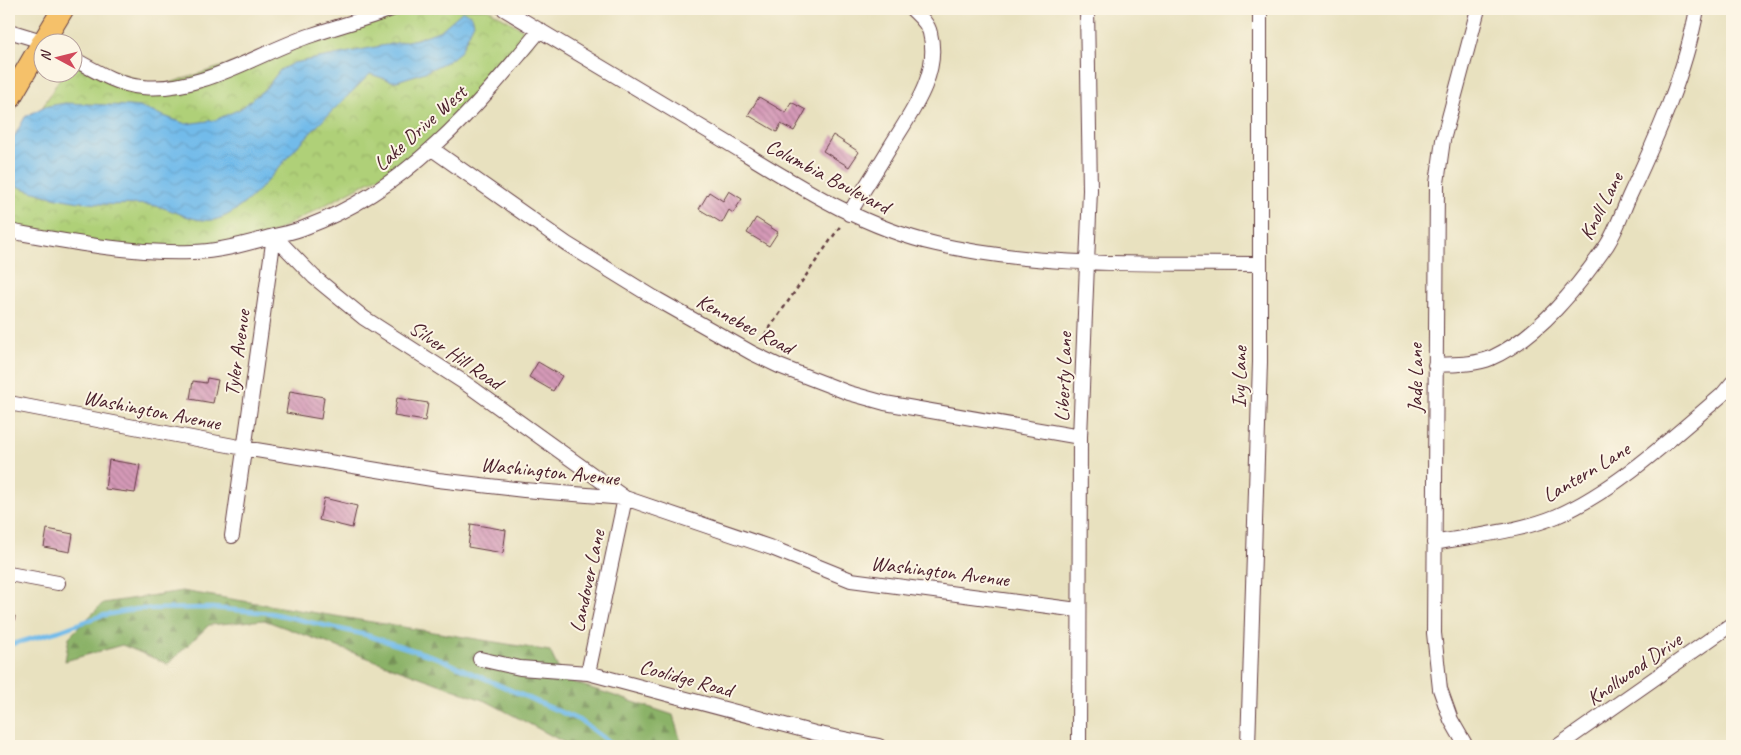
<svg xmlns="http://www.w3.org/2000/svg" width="1741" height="755" font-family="Caveat,sans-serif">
  <defs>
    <pattern id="forest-firs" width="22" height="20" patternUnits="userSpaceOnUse" patternTransform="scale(1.25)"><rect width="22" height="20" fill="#8bb268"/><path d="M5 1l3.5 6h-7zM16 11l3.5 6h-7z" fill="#749056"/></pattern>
    <pattern id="park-crowns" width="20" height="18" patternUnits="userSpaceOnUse" patternTransform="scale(1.25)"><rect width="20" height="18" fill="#afd078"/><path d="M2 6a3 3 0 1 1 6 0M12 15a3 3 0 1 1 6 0" fill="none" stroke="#98b268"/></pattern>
    <pattern id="water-waves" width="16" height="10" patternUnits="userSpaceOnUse" patternTransform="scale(1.25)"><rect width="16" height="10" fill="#72bbea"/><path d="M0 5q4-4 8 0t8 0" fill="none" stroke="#64a0c9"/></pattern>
    <pattern id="building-back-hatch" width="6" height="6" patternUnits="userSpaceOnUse" patternTransform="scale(1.25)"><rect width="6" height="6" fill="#d59ab8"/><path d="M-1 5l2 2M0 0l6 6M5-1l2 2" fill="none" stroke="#af7d96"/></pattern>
  </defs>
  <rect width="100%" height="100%" fill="#fcf5e5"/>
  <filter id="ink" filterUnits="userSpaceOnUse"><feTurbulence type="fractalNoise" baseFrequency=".02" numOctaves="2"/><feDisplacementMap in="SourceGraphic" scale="10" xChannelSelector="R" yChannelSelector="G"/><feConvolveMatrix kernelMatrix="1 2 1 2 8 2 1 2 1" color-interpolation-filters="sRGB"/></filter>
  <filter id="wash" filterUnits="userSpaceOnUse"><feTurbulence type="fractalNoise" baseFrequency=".0096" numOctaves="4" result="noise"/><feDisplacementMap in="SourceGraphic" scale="20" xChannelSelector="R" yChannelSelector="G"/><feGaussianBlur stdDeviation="1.12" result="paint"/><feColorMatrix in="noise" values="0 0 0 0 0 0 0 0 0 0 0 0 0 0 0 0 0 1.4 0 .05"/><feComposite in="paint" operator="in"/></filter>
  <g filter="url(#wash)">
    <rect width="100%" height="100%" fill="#e8e1bf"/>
    <path fill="url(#forest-firs)" stroke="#6a684a" d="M182,591L550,651L563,679L673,715L682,746H571L488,702L264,620L209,625L168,664L122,645L65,661L69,637L103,603Z"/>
    <path fill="url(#park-crowns)" stroke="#7c7852" d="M395,9H488L537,38L434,147L261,239L145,251L9,231V164L63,73L72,72L73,57L157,87L386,15Z"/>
    <path fill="url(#water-waves)" stroke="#5e6d8a" d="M463,11L472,16L474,23L460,52L450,60L425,72L397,81H392L370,74C345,99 319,123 295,149C276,170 242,216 213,220C191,223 171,207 150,205C134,203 117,206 101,204C70,202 38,195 9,183V146L25,117L43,107L65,103L129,106L139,107L186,124L215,120L240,109L266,88L280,70L293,63L417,39L441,30Z"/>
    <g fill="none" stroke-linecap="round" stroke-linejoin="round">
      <path stroke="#72bbea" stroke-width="4.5" d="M9,645L59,631L100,616L137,609L212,608L271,613L366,635L438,658L581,721L615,746"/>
    </g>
    <g id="blocks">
      <path fill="url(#building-back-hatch)" d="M759,97L786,113L791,102L806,110L794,131L781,124L777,132L748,115Z
        M833,135L859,152L849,167L823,151Z
        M729,191L742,199L733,213L729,210L722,223L699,209L709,192L723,201Z
        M756,218L778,232L769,246L747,233Z
        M538,362L562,376L553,391L529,377Z
        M207,378L218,380L213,403L190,399L193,381L206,383Z
        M290,391L324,397L321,419L286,413Z
        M397,398L428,403L425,421L394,416Z
        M109,460L140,465L135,493L105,489Z
        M324,498L357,506L352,528L319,520Z
        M471,524L506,530L503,553L468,547Z
        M47,529L73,534L70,552L44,547Z
        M9,615L15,616L13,630L9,629Z"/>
    </g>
  </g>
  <g filter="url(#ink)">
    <use href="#blocks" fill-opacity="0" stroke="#623c41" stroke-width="1"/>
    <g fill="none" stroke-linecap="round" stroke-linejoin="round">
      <defs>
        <path id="minor" d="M504,9C577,53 650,96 723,140C791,181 857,226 936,244C1040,268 1154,263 1260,264
          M9,31L45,42
          M72,58C94,70 117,85 142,87C202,93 257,53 312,35C339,26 365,19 392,9
          M432,149L567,244L653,297L752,353L779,366L849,393L885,403L1080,437
          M849,214C862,192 876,171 889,149C910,114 941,75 930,33C928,23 919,16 912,9
          M9,231C70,242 130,254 192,252C217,252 246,244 270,237C282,234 295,232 306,227C406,190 474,110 540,30
          M274,236L314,277L364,318L465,383L625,498L588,673
          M1435,365C1453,364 1474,365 1491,358C1539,336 1577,288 1607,245C1616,231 1622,213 1629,197C1657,137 1685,74 1697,9
          M9,403L244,448L438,480L524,490L625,498L772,548L851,580L1078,610
          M232,536L274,236
          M1434,543C1475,535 1519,532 1557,516C1615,491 1674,436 1722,395L1732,383
          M9,574L58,583
          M480,659L520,668L588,673L815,733L879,746
          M1079,746L1080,437L1090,190L1087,9
          M1248,746L1260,362V9
          M1466,746L1451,720L1440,689L1434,633L1437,183L1443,140L1478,9
          M1558,746L1732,624"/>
        <path id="primary" d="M43,42L63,9
          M9,100L42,43"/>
      </defs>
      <use href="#minor" stroke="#623c41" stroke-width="16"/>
      <use href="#primary" stroke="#623c41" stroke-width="23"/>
      <path stroke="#623c41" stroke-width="2.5" stroke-dasharray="4 4" stroke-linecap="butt" d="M760,342L841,225"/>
      <use href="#minor" stroke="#fff" stroke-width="14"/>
      <use href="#primary" stroke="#f5c16b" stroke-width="21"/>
    </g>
  </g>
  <g text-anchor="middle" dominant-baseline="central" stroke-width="4" stroke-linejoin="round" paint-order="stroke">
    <g font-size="21" fill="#4a1f2b" stroke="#fcf5e5">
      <text transform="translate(420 128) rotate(-42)">Lake Drive West</text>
      <text transform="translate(828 176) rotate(28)">Columbia Boulevard</text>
      <text transform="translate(1601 206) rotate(-63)">Knoll Lane</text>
      <text transform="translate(745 324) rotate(28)">Kennebec Road</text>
      <text transform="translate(237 353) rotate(-82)">Tyler Avenue</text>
      <text transform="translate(456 355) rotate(34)">Silver Hill Road</text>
      <text transform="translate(1063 377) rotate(-88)">Liberty Lane</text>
      <text transform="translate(1239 377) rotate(-89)">Ivy Lane</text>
      <text transform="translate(1415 378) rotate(-90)">Jade Lane</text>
      <text transform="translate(152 410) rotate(11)">Washington Avenue</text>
      <text transform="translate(550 471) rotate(6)">Washington Avenue</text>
      <text transform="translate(1586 472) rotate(-31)">Lantern Lane</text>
      <text transform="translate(940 571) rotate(7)">Washington Avenue</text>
      <text transform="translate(587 581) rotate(-78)">Landover Lane</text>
      <text transform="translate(1634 669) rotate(-35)">Knollwood Drive</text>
      <text transform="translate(686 678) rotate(15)">Coolidge Road</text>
    </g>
  </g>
  <rect width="1741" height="755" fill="none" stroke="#fcf5e5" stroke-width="30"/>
  <g transform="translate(58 58) rotate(277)"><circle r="24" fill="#fcf5e5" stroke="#b59f9b"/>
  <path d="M0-4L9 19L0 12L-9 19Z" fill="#d1495b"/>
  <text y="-8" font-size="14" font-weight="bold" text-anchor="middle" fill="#4a1f2b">N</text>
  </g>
</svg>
